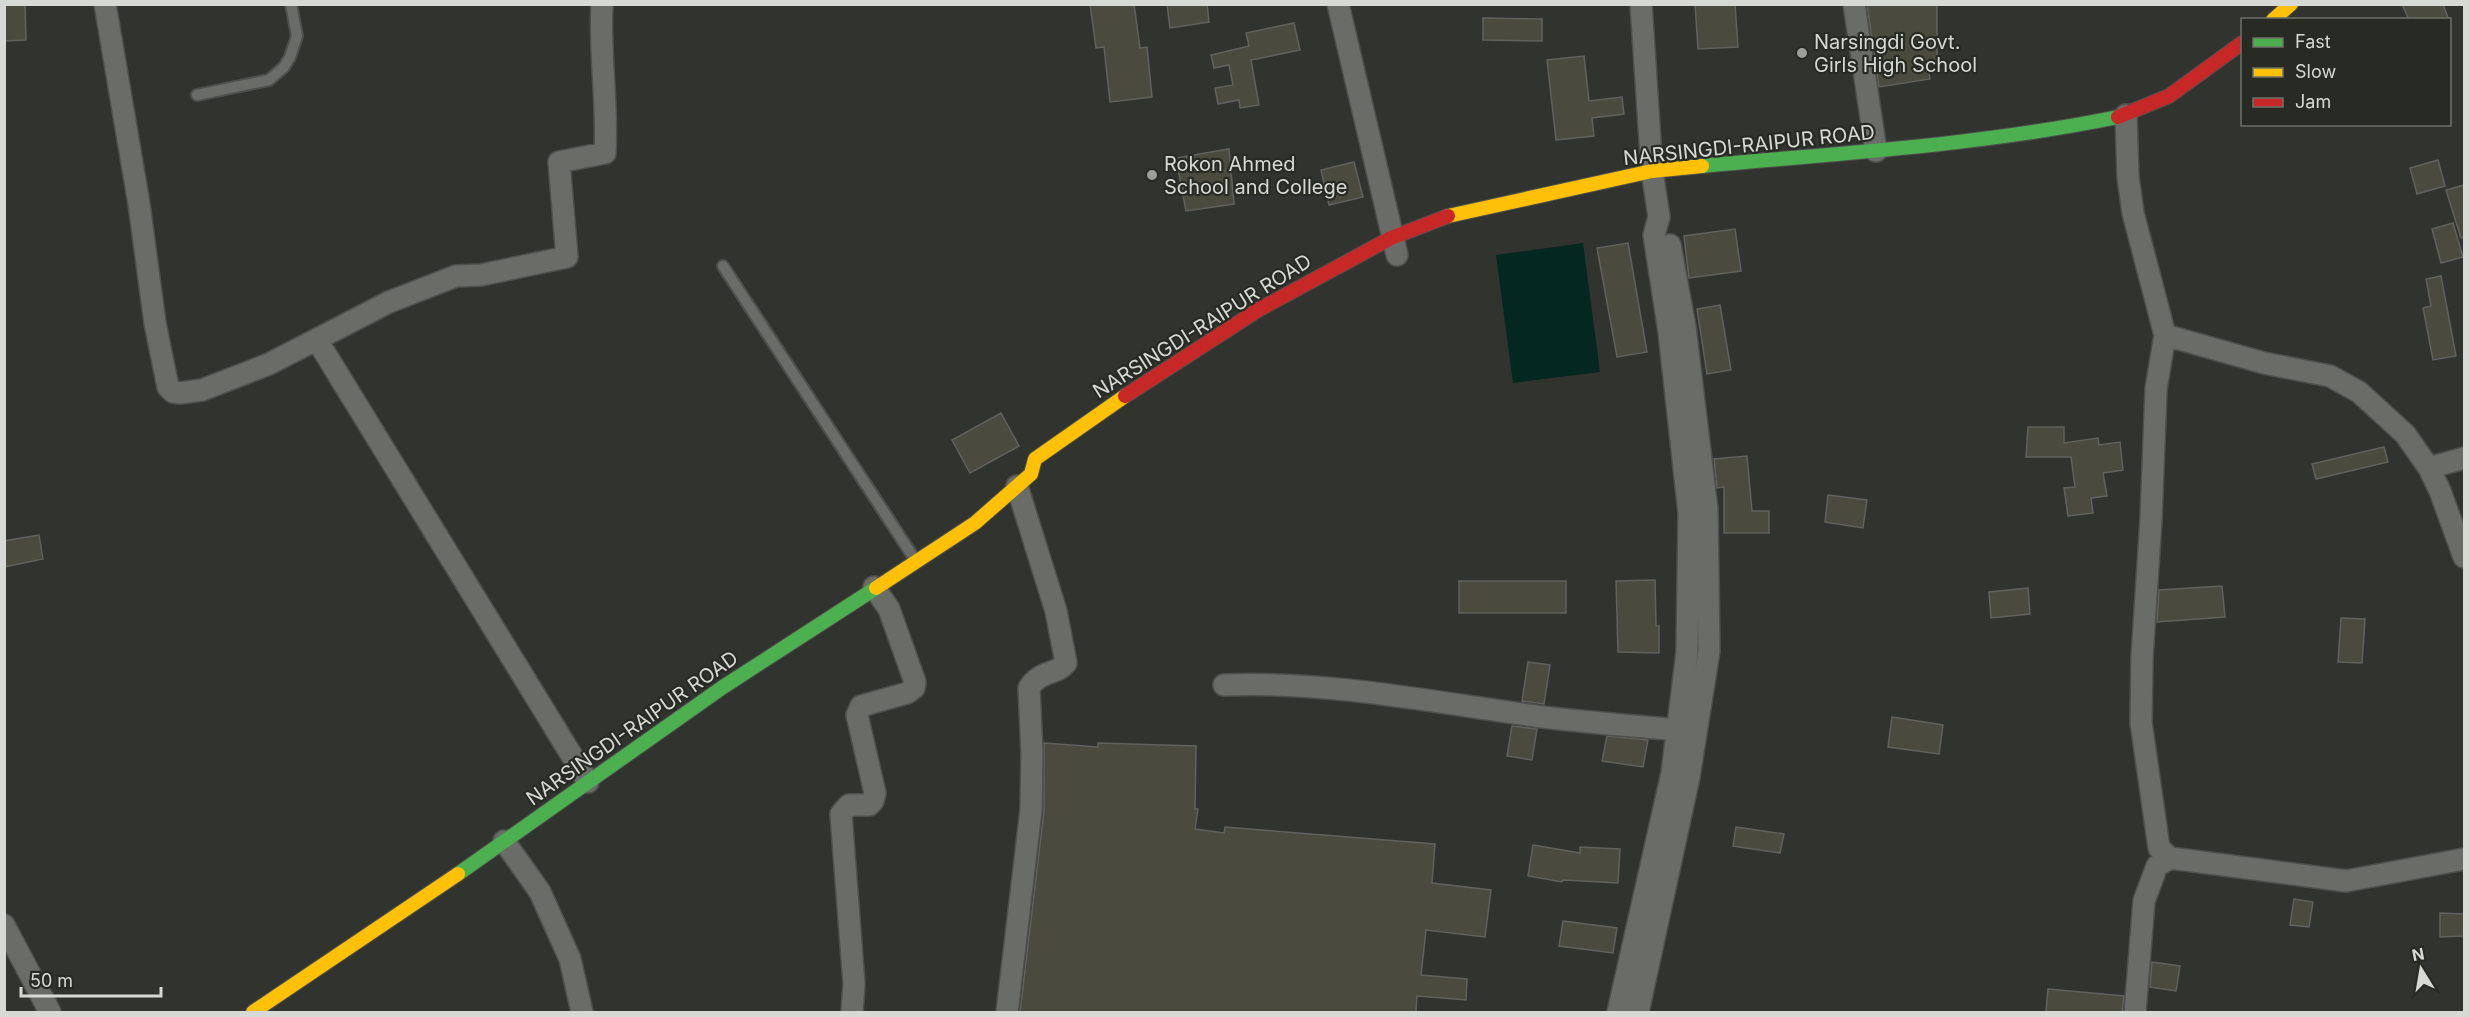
<svg xmlns="http://www.w3.org/2000/svg" width="2469" height="1017" font-family="Inter,sans-serif">
  <rect width="100%" height="100%" fill="#31332f"/>
  <path fill="#04281f" d="M1583,243L1600,372L1513,383L1496,255Z"/>
  <path fill="#4b4a3e" stroke="#61625e" stroke-width="1.5" d="M4,4H25L26,40L4,41Z
    M1090,4H1134L1140,48L1147,47L1152,97L1110,102L1104,47L1096,48Z
    M1167,4H1207L1209,22L1170,28Z
    M1695,4H1735L1738,47L1698,49Z
    M1867,4H1937V60L1927,62L1930,79L1879,87Z
    M2402,4H2443L2449,20H2409Z
    M1483,18L1542,19V41L1483,40Z
    M1294,23L1300,50L1251,60L1259,105L1240,108L1239,100L1218,104L1215,88L1233,85L1229,65L1214,68L1211,55L1249,46L1246,33Z
    M1584,56L1589,101L1622,97L1624,114L1592,118L1594,136L1556,140L1547,60Z
    M1229,149L1234,204L1186,211L1176,158Z
    M2438,160L2445,186L2417,194L2410,168Z
    M1354,162L1363,197L1329,205L1321,170Z
    M2464,185V237L2461,238L2446,190Z
    M2453,223L2463,257L2441,263L2432,229Z
    M1735,229L1741,271L1689,278L1684,236Z
    M1628,243L1647,352L1617,357L1597,248Z
    M2441,276L2456,356L2433,360L2423,308L2431,306L2426,279Z
    M1720,305L1731,370L1707,374L1697,309Z
    M1001,413L1019,446L970,473L952,440Z
    M2028,427H2064V443L2098,438L2099,445L2120,442L2123,470L2103,473L2107,496L2091,498L2093,513L2068,516L2064,488L2075,487L2071,457H2026Z
    M2384,447L2388,462L2316,479L2312,464Z
    M1747,456L1752,511H1769V533H1724V487L1717,488L1714,459Z
    M1828,495L1867,500L1863,528L1825,522Z
    M39,535L43,559L4,567V541Z
    M1655,580L1656,626H1659V653L1618,652L1616,581Z
    M1459,581H1566V613H1459Z
    M2222,586L2225,617L2157,622L2159,590Z
    M2028,588L2030,614L1991,618L1989,592Z
    M2341,618L2365,619L2362,663L2338,662Z
    M1528,662L1550,665L1544,704L1522,701Z
    M1892,717L1943,725L1939,754L1888,747Z
    M1512,726L1537,729L1532,760L1507,756Z
    M1607,736L1648,740L1643,767L1602,761Z
    M1044,743L1098,747V743L1196,746L1195,809H1198L1195,829L1224,833L1225,827L1435,844L1432,883L1491,890L1485,937L1426,930L1421,975L1467,979L1466,1000L1417,996L1416,1012H1020L1044,811Z
    M1736,827L1784,834L1780,853L1733,846Z
    M1533,845L1580,853V847L1620,849L1618,883L1563,880L1562,882L1528,876Z
    M2294,899L2313,902L2309,927L2290,925Z
    M2440,913L2464,914V936L2440,937Z
    M1563,921L1617,928L1613,953L1559,946Z
    M2152,962L2180,966L2176,991L2150,987Z
    M2048,989L2124,996L2122,1012H2046Z"/>
  <g fill="none" stroke-linecap="round" stroke-linejoin="round">
    <defs>
      <path id="lane" d="M197,95L269,80L284,67L290,57L297,36L291,4
        M723,266L914,558"/>
      <path id="street" d="M105,4L139,204L155,323L168,387L173,392L180,393L202,390L269,364L389,302L456,276L481,275L567,257L559,162L605,153C608,103 599,54 602,4
        M1338,4L1397,255
        M1854,4L1876,151
        M2126,115L2128,177L2133,213L2165,335L2264,363L2330,376L2359,392L2405,434L2429,468L2440,491L2464,557
        M317,340L588,782
        M2429,468L2464,458
        M1224,685C1326,681 1427,701 1528,715C1577,722 1627,725 1677,730
        M504,841L540,892L570,959L582,1012
        M2170,858L2346,881L2464,859
        M4,925L50,1012
        M852,1012L854,984L841,814L849,805H869L873,801L875,793L857,715L861,706L907,693L914,688L915,682L889,609L874,587
        M1007,1012L1031,810L1032,753L1029,688C1040,670 1057,675 1066,663L1056,611L1017,486
        M1618,1012L1672,773L1687,652L1689,513L1669,332L1654,235L1659,217L1652,171L1641,4
        M1638,1012L1689,777L1709,651L1707,510L1685,327L1670,245
        M2135,1012L2144,901L2157,866L2170,858L2159,848L2141,722L2142,658L2151,519L2156,389L2165,335"/>
      <path id="fast" d="M1702,166C1841,153 1981,145 2118,117
        M458,874L723,687L876,588"/>
      <path id="slow" d="M2273,20L2291,4
        M1448,216L1652,171L1702,166
        M876,588L975,523L1031,474L1035,459L1125,396
        M253,1012L458,874"/>
      <path id="jam" d="M2118,117L2169,96L2242,43
        M1125,396L1258,310L1391,238L1448,216"/>
    </defs>
    <use href="#lane" stroke="#4f504d" stroke-width="14"/>
    <use href="#street" stroke="#4f504d" stroke-width="24"/>
    <use href="#fast" stroke="#4f504d" stroke-width="16"/>
    <use href="#slow" stroke="#4f504d" stroke-width="16"/>
    <use href="#jam" stroke="#4f504d" stroke-width="16"/>
    <use href="#lane" stroke="#6a6c68" stroke-width="10"/>
    <use href="#street" stroke="#6a6c68" stroke-width="21"/>
    <use href="#fast" stroke="#4caf50" stroke-width="14"/>
    <use href="#slow" stroke="#ffc107" stroke-width="14"/>
    <use href="#jam" stroke="#c62828" stroke-width="14"/>
  </g>
  <g fill="#9d9f9a" stroke="#282b23" stroke-width="2">
    <circle cx="1802" cy="53" r="6"/>
    <circle cx="1152" cy="175" r="6"/>
  </g>
  <g text-anchor="middle" dominant-baseline="central" stroke-width="4.5" stroke-linejoin="round" paint-order="stroke">
    <g font-size="20" fill="#d7d9d4" stroke="#282b23" text-anchor="start">
      <text x="1814" y="42">Narsingdi Govt.<tspan x="1814" dy="23">Girls High School</tspan></text>
      <text x="1164" y="164">Rokon Ahmed<tspan x="1164" dy="23">School and College</tspan></text>
    </g>
    <g font-size="20" fill="#d7d9d4" stroke="#282b23">
      <text transform="translate(1749 145) rotate(-6)">NARSINGDI-RAIPUR ROAD</text>
      <text transform="translate(1202 326) rotate(-32)">NARSINGDI-RAIPUR ROAD</text>
      <text transform="translate(632 728) rotate(-35)">NARSINGDI-RAIPUR ROAD</text>
    </g>
  </g>
  <rect width="2469" height="1017" fill="none" stroke="#d7d9d4" stroke-width="12"/>
  <rect x="2241" y="18" width="210" height="108" fill="#282b23" stroke="#6e716a" stroke-width="1.5"/>
  <rect x="2253" y="38" width="30" height="9" fill="#4caf50" stroke="#6e716a" stroke-width="1.5"/>
  <text x="2295" y="48" font-size="18" fill="#d7d9d4">Fast</text>
  <rect x="2253" y="68" width="30" height="9" fill="#ffc107" stroke="#6e716a" stroke-width="1.5"/>
  <text x="2295" y="78" font-size="18" fill="#d7d9d4">Slow</text>
  <rect x="2253" y="98" width="30" height="9" fill="#c62828" stroke="#6e716a" stroke-width="1.5"/>
  <text x="2295" y="108" font-size="18" fill="#d7d9d4">Jam</text>
  <g transform="translate(2421 969) rotate(349)" stroke="#282b23" stroke-width="4.5" paint-order="stroke">
  <path d="M0-4.5L10 22L0 15L-10 22Z" fill="#d7d9d4"/>
  <text y="-9" font-size="16" font-weight="bold" text-anchor="middle" fill="#d7d9d4">N</text>
  </g>
  <path d="M21 987v9h140v-9" fill="none" stroke="#d7d9d4" stroke-width="3"/>
  <text x="30" y="987" font-size="18" fill="#d7d9d4" stroke="#282b23" stroke-width="4.5" paint-order="stroke">50 m</text>
</svg>
